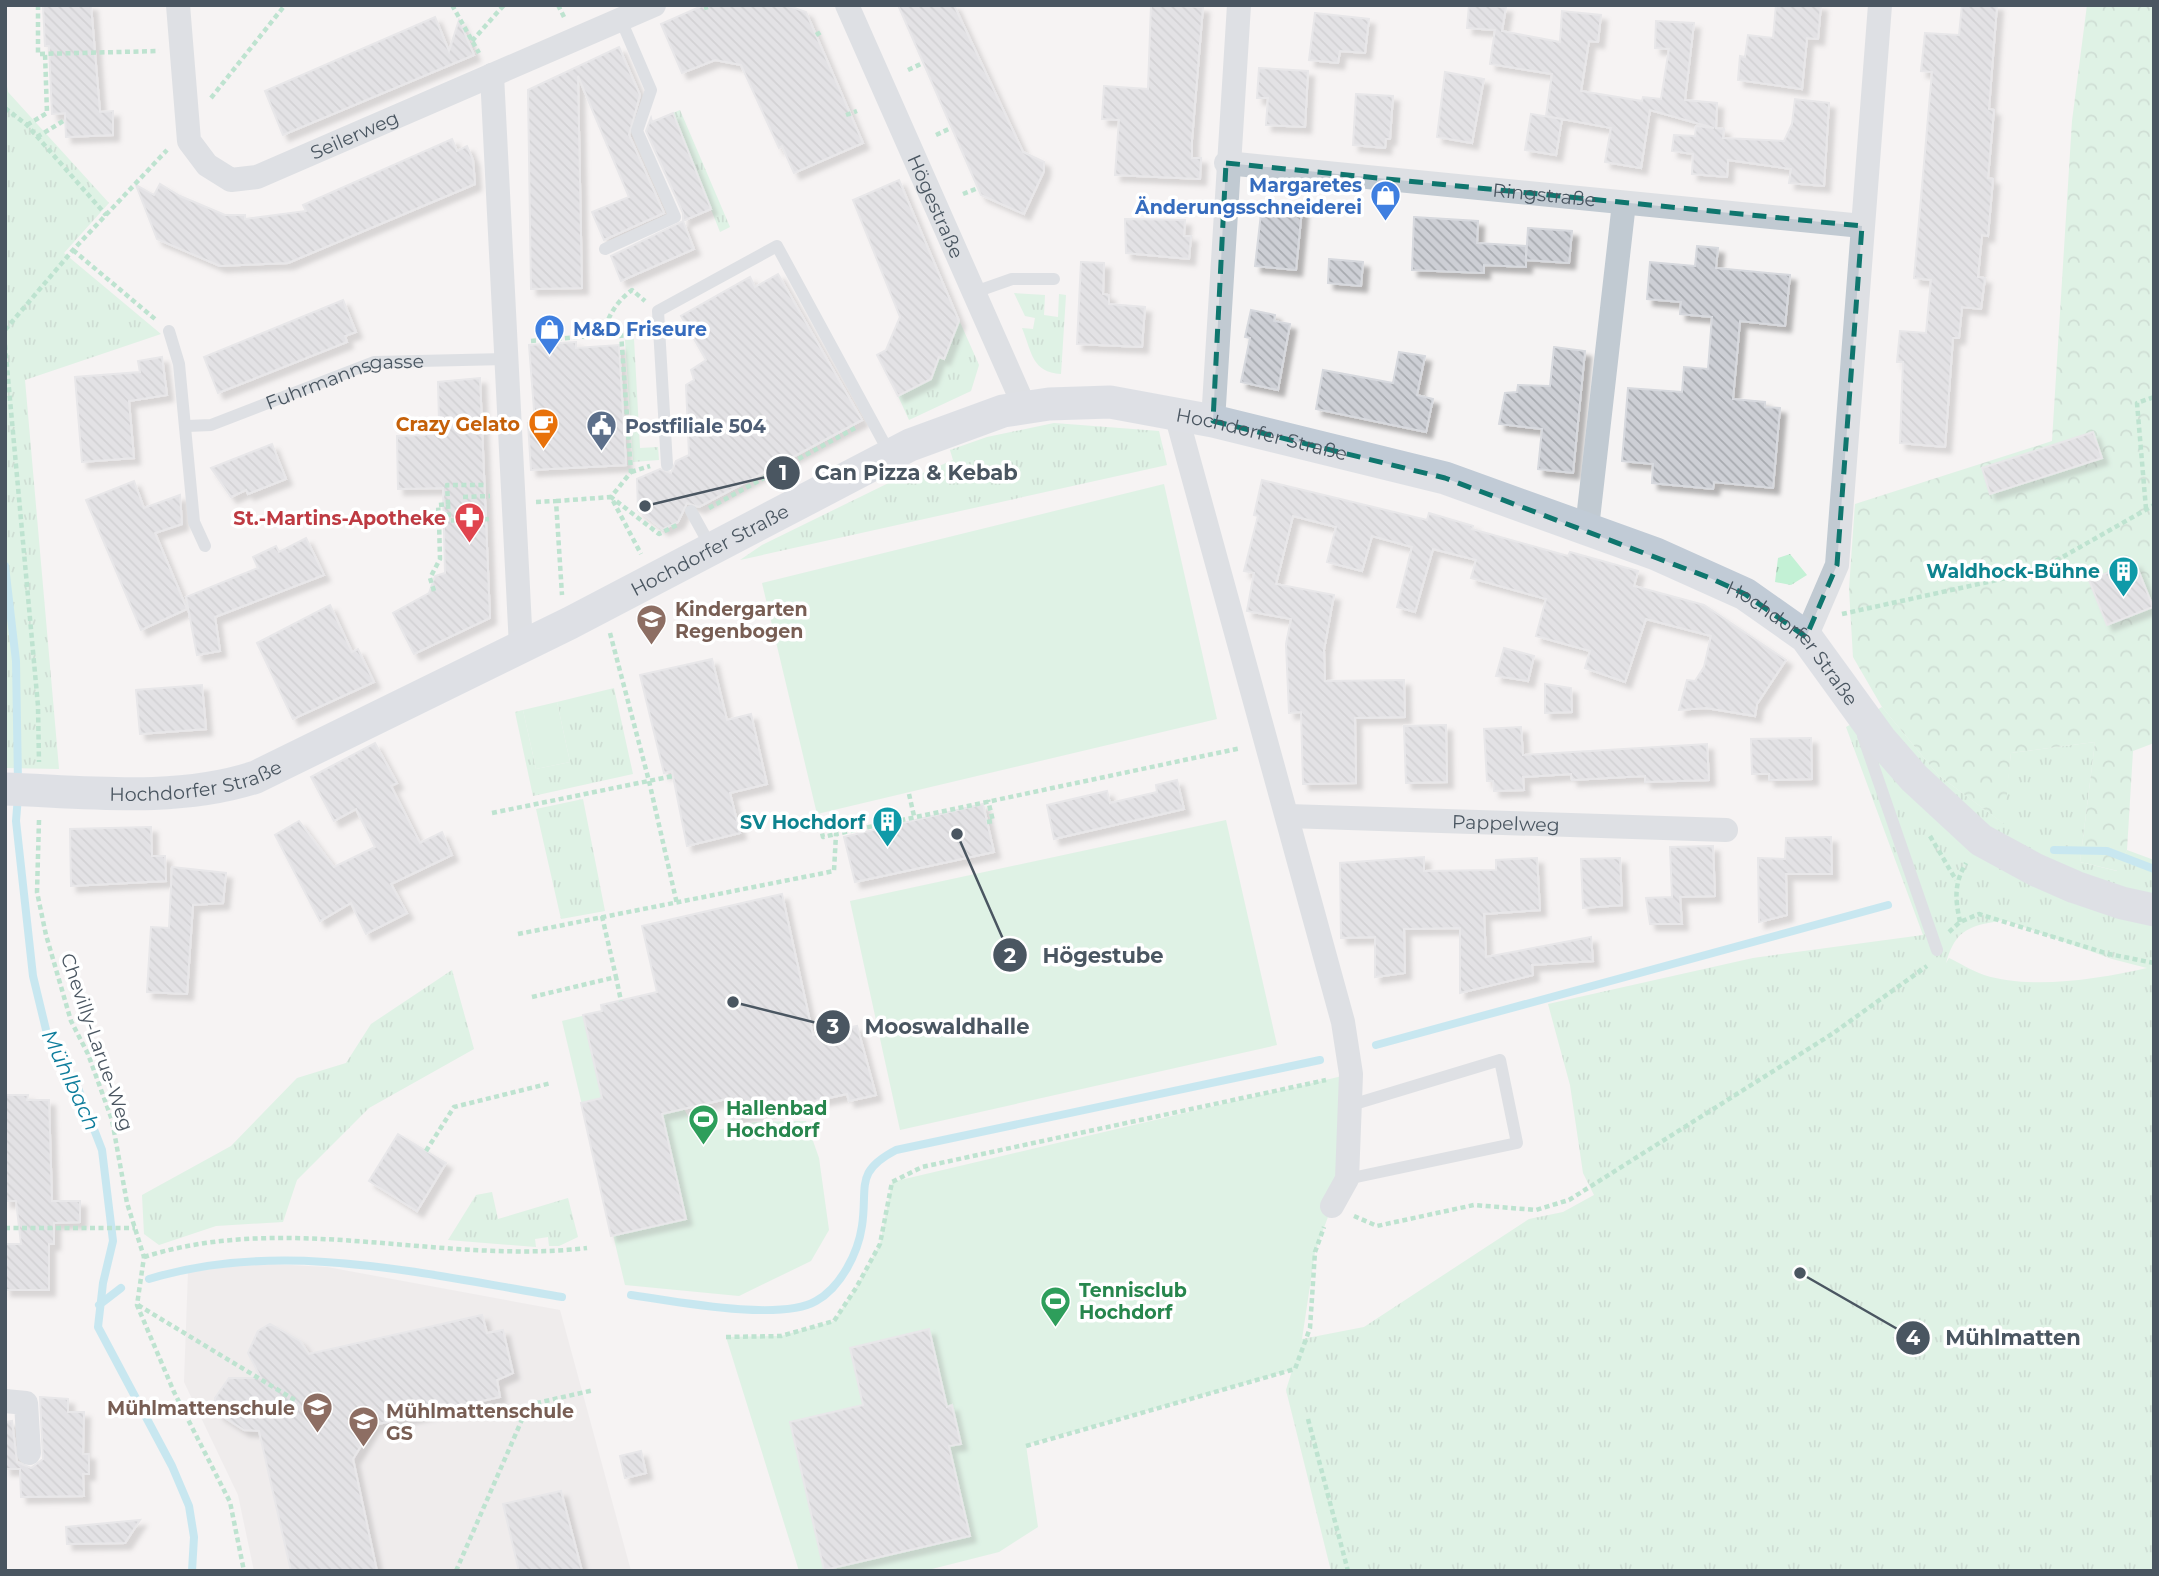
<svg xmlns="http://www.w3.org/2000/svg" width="2159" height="1576" font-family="Montserrat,sans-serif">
  <defs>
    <pattern id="grass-tufts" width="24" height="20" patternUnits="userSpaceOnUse" patternTransform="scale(1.75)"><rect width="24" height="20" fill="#c3f1d5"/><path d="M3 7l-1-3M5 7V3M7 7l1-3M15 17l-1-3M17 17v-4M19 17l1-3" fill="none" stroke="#a0c6b0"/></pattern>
    <pattern id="forest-crowns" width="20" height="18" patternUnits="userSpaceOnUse" patternTransform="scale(1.75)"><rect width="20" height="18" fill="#c3f1d5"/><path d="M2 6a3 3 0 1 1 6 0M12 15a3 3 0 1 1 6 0" fill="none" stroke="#a0c6b0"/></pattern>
    <pattern id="building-back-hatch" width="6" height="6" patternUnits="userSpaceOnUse" patternTransform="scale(1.75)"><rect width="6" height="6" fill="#cdcfd5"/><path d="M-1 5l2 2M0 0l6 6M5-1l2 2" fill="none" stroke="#a8abb0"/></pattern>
    <filter id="shadow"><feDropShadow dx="6" dy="6" stdDeviation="2" flood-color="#0004"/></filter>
  </defs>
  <rect width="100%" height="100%" fill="#f5f3f3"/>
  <path fill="#e6e4e5" d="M253,1263L327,1267L560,1310L631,1571H254L238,1495L184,1382L188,1272Z"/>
  <path fill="url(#grass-tufts)" fill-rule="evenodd" d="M5,74L8,92L109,203L64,253L161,334L25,380L59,769L7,768Z
    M680,110L730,227L720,232L673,113Z
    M1014,293L1045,295L1044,315L1058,317L1059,294L1066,295L1061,374C1032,372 1032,353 1022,328L1033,329L1035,318L1025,316Z
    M956,313L979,365L971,391L909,420L898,396L931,379L939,357L945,359L953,337L948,335Z
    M634,339L640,448L658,447L659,460L633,462L625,340Z
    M1054,423L1159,431L1167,465L740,560L762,545L907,474L909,479L953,460L950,450L987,437Z
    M1790,554L1807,575L1791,585L1775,582L1778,558Z
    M614,688L633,774L533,796L515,712L523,710L536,769L570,762L557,702Z
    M1882,707L1938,775L2003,823L2011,753L2095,742L2080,862L2117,871L2127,850L2154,860V1571H1331L1286,1390L1302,1339L1364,1327L1529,1219L1563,1212L1594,1195L1583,1173L1570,1085L1548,1004L1753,958L1923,935L1846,727ZM2004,920L2112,959L2147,968C2099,979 2031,990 1984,975C1972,971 1960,963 1949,958L1946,963C1956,928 1970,926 2004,920Z
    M583,799L605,911L561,919L536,809Z
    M452,970L474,1049L369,1108L297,1180L283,1222L216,1226L159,1245L144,1234L142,1195L231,1146L297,1078L346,1063L371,1024Z
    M492,1192L498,1219L568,1198L578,1237L559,1246H549L548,1237L535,1239L536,1247L448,1240L476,1195Z"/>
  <path fill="url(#forest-crowns)" d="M2087,5H2154V743L2133,751L2127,850L2118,871L2080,862L2095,742L2011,753L2004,824L1938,775L1882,707L1853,657L1849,589L1855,504L2052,441L2072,121Z"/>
  <path fill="#c3f1d5" d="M1164,484L1217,719L817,814L762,583Z
    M557,702L570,762L536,769L523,710Z
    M1226,820L1277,1045L900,1130L850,901Z
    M642,996L684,1109L698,1134L755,1122L806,1121L819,1158L829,1230L811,1261L739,1296L625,1285L562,1021L602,1011L601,1005Z
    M1351,1074L1332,1206L1315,1252L1302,1339L1295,1369L1026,1445L1038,1527L999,1552L924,1571H799L726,1337L781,1336L834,1321L856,1288L880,1244L892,1182Z"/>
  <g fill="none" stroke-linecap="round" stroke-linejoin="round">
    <path stroke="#90daee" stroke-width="8" d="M5,566L16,661L18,783
      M18,796L16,821L33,976L48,1038L78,1088L102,1150L113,1241L103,1283L98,1327L172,1466L189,1506L194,1537L192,1571
      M2054,850L2107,851L2154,869
      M1376,1045L1888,905
      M149,1279C283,1238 428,1275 562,1297
      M631,1295C673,1301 780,1322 816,1301C841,1287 858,1253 862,1226C868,1186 854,1172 896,1150L1320,1060
      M99,1305L121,1288"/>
  </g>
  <path fill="url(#building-back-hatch)" stroke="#d7d9de" stroke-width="2" filter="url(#shadow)" d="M43,5H91L100,112L113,111V135L66,137L65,113L52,114L49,46H45Z
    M704,5H786L806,12L863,143L794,173L782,146L779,148L741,65L715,60L682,73L661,24Z
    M898,5H954L1023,152L1044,162V171L1024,214L981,195Z
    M1151,5L1203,7L1192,140V158H1201L1200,179L1115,175L1119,120L1102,119L1104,86L1148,89Z
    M1469,5L1506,7L1502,31L1560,42L1562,11L1601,15L1598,42L1589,41L1581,91L1642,101L1643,97L1661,99L1669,49L1655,48L1656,21L1694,23L1685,100L1717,103L1716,128L1724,129L1723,138L1784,141L1792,124L1795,99L1829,103L1824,186L1789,183L1791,169L1728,160L1727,177L1692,174L1693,154L1672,151L1674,135L1695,136L1696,126L1714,128L1650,110L1641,168L1605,162L1611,128L1546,116L1552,74L1490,64L1495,30L1467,28Z
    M1776,5H1821L1818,39L1807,38L1802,89L1738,80L1740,56L1745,57L1748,35L1773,38Z
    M1962,5H1997L1989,109L1994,110L1988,178L1993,179L1988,236L1982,235L1978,277L1985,278L1981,309L1962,307L1959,338H1953L1945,447L1900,443L1903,362H1897L1900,331L1926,333L1931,280L1914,278L1932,72L1921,71L1925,33L1959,35Z
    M1315,13L1369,19L1365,53L1340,51L1338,63L1309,60Z
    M435,17L449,51L459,20L474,55L283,135L265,91Z
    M619,47L640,95L629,135L664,213L604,240L592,212L629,197L578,76L582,288L531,289L528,90Z
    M1259,68L1308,71L1305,127L1266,125L1268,98H1257Z
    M1445,72L1484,79L1472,143L1437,137Z
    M1356,94L1393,96L1390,139H1386L1385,148L1353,145Z
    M673,113L711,209L683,221V213L646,131L651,118L652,122Z
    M1531,114L1562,119L1556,155L1525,150Z
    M452,139L457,151L467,146L473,160L475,184L288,263L220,266L157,239L136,185L154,195L160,184L180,196L225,215H245V219L306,211L303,205Z
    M899,180L959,321L944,359L939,357L931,379L898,396L877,355L886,350L900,317L853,200Z
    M1262,205L1302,209L1296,270L1255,266Z
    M1414,217L1478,221L1477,243L1526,246V267L1484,265V273L1412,270Z
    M1125,219L1185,220L1184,236H1191L1189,259L1126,253Z
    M683,221L694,249L621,281L611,256Z
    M1528,228L1572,231L1569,263L1526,260Z
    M1697,246L1718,248L1716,268L1790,275L1785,326L1740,321L1733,399L1765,402V407L1780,408L1773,488L1714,482L1713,489L1652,483L1653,464L1622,461L1628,388L1682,392L1684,367L1708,369L1712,317L1680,314L1681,302L1647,299L1650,262L1695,266Z
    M1329,259L1363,262L1361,286L1328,283Z
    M1081,262L1104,263L1103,294L1109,295V304L1145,307L1142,347L1077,344Z
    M778,274L862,420L699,507L687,503L678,522L663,529L638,510L637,479L660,469L671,473L676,461L689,455L686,385L694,380L691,370L706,360L681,316L750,277L755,287Z
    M343,300L356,332L345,336L347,342L218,393L204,357Z
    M1251,310L1275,315L1274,321L1290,324L1278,390L1241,382L1250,338L1245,337Z
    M576,342V348L619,345L626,465L531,470L528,423H535L529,345Z
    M1554,347L1585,351L1573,473L1538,469L1542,429L1499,424L1505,393L1517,392L1518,385L1550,386Z
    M1399,352L1425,356L1417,395L1433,399L1426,432L1316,409L1323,370L1393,383Z
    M162,357L167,395L129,401L134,458L82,462L75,377L140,372L138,361Z
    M480,378L490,618L414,654L393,613L429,593L435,576L445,573L443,488L398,489L397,436L425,435L439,421L438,382Z
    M2093,432L2102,458L1990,494L1982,468Z
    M272,444L286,479L248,494L246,490L231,497L211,468Z
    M1262,480L1427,520L1429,513L1473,526L1472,529L1568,556L1570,552L1638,571L1634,586L1704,605L1786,660L1757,704L1755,716L1706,708L1679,710L1687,680L1695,681L1704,667L1711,636L1646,619L1625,682L1585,668L1590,651L1536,636L1546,599L1471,578L1476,560L1433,549L1415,612L1397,607L1412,547L1372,536L1362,571L1327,562L1336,527L1293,516L1276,584L1334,595L1324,650L1325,681L1404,680L1405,717L1355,718L1356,783L1303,784L1301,712L1289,713L1286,644L1291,619L1247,611L1254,573L1244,571L1258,516L1254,515Z
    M134,481L144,508L180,495L182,524L155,533L187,609L141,630L86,500Z
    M306,538L324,575L215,617L220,651L197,655L186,597L258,568L253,557L276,546L279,552Z
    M2135,562L2153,607L2107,625L2089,580Z
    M330,605L352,652L358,649L374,682L293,719L257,643Z
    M1504,648L1534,656L1528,681L1496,676Z
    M712,659L727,720L751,714L767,784L730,793L740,833L687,846L672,771L664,773L640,675Z
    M1545,684L1571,688L1572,712L1545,713Z
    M202,685L206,729L140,734L136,690Z
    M1446,725L1447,782L1406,783L1404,726Z
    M1521,727L1523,755L1707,744L1709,780L1645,782V776L1572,780L1571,774L1523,777L1524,790L1494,791L1493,781H1487L1484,729Z
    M1811,738L1812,779L1769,780V774H1752L1751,739Z
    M375,743L397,783L391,786L420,843L442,832L452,855L391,884L407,913L366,934L351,903L320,921L275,835L299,821L334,867L375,847L356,809L334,821L311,777Z
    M1177,780L1184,809L1054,839L1047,805L1107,791L1110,803L1157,792L1156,785Z
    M983,804L994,852L855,882L844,837Z
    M151,827L152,856H165L166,881L71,886L70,829Z
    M1831,837L1832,874H1786L1787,915L1759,922L1758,858L1785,859L1786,838Z
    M1713,846L1715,896L1680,897L1682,924H1650L1646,898L1672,897L1670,847Z
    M1424,857V871L1496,870V860L1537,858L1540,910L1484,914L1486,957L1591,937L1593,961L1532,965L1533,975L1460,993V928L1404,929L1405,973L1375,977V937L1341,938L1340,863Z
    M1620,858L1622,905L1583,908L1581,859Z
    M172,867L226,873L223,903L193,905L187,994L147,992L151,927L169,928Z
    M782,894L813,1035L857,1026L876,1095L849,1101L847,1094L731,1119L726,1099L662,1114L686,1219L611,1236L581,1103L602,1098L583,1015L602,1011L601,1005L657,992L642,926Z
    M5,1095H28L27,1100H49L52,1201H80V1222L54,1223V1244H49V1290H5V1244H21L16,1201H5Z
    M398,1134L446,1163L417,1211L369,1181Z
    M482,1315L487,1333L503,1330L513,1373L497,1380L500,1397L374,1425L353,1459L377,1571H291L259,1431L244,1430L219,1414L215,1407V1398L229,1378H261L248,1353L258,1331L270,1324L300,1341L309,1354Z
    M929,1329L947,1407L952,1405L961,1444L949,1446L970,1536L824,1570L790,1422L863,1405L850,1348Z
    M40,1397L68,1399V1412H84L83,1454H89V1474H83L84,1496L21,1497L20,1469H5V1422L12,1421L17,1462L31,1468L43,1459Z
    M641,1451L646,1473L625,1478L620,1456Z
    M561,1491L582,1571H519L503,1504Z
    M140,1520L125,1543L67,1544L66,1527Z"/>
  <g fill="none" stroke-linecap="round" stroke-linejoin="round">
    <path stroke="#7ad0a6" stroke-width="4.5" stroke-dasharray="5 3.5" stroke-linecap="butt" d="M38,5V54L159,51
      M452,5L479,53
      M558,5L564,17
      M704,8L708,7
      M816,35L821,32
      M472,41L504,5
      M908,70L923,63
      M211,98L285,5
      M5,108L27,125L106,215
      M846,115L857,111
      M27,125L47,113L45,53
      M936,135L951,128
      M37,137L65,120
      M963,194L978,188
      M73,250L155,319
      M5,330L73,250L167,150
      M621,333L631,472L611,497L659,534L677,525
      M603,335C608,316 616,302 632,290L645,301
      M531,341L641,332
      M5,345L38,706L39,762
      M631,472L650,466
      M463,497L490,496
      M556,501L611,497L641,554
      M536,502L556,501L562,595
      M448,504L449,521
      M709,508L855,428
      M2146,509L2137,403L2154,397
      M439,521L438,505L448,504L447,485H487
      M434,591L430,578L440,559L439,521L489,519
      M1842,614L2038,571L2154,505
      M610,633L649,781L677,904
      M909,794L914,816
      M492,813L673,776
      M818,817L823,837L836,834
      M39,820L37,892L46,935L71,1021L88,1054L112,1120L127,1203L144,1257L137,1305L174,1392L230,1502L244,1571
      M987,822L993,821L988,800
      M1930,836L1956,880
      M602,916L616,977
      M1960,922C1955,898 1954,884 1966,863
      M1949,932L1960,922L1979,914L2109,954L2154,963
      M518,934L834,871L836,834L1241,748
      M532,997L616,977L621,1001
      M426,1151L454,1107L551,1083
      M1354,1216L1377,1226L1474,1205L1536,1210L1569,1200L1832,1034L1927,966
      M5,1228H135
      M144,1257C288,1211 440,1265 587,1248
      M138,1305L298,1402
      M726,1337L781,1336L834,1321L856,1288L880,1244L892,1182L922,1167L1326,1080
      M1308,1419L1348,1571
      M1026,1446L1295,1369L1310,1328L1315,1252L1324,1227
      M456,1571L524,1415L537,1403L594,1390"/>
    <g stroke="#c1cad2" stroke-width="12">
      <path d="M605,249L675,217L637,131L651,90L621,20"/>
      <path d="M975,292L1012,279H1054"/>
      <path d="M169,331L179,364L194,522L205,546"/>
      <path id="s1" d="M187,426L211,425L374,362L506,359"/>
      <path d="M667,465L658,311L777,246L890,454"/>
      <path d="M691,511L712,549"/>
      <path d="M1863,736L1937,950"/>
      <path d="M1347,1179L1517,1143L1500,1060L1348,1106"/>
    </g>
    <g stroke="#c1cad2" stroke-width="24">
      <path id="s2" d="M178,5L189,141L207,165L231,180L257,177L654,5"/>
      <path id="s3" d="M847,5L1025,408"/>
      <path d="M492,75L521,647"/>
      <path id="s4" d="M1226,163L1862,226"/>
      <path d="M1176,414L1343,1022L1351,1074L1347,1179L1332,1206"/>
      <path d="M1213,421L1239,5"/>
      <path d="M1587,528L1624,203"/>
      <path d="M1806,637L1837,565L1880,5"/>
      <path id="s5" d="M1287,816L1726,830"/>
      <path d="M5,1401L26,1403L29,1453"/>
    </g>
    <path stroke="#c1cbd6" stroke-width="33" id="s6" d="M5,789C87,792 177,803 256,777L570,623L910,445L1003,411L1049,404L1110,402L1213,421L1445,478L1656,554L1745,594L1806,637L1880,739L1914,778L1981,840L2036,870L2075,887L2122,903L2154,910"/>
  </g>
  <path d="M0 0H2159V1576H0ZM1226,163L1862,226L1837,565L1806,637L1745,594L1710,578L1445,478L1213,421Z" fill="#f5f3f3" fill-opacity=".55" fill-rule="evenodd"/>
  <path fill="none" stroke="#0f766e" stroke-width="5" stroke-dasharray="14 9" stroke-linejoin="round" d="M1226,163L1862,226L1837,565L1806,637L1745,594L1710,578L1445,478L1213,421Z"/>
  <defs>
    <symbol id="shop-pin" viewBox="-11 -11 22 30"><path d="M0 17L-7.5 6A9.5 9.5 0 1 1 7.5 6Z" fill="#3f7fe0" stroke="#fff"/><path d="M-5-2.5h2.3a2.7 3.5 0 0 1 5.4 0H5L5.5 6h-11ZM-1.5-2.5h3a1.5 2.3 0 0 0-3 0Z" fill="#fff"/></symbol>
    <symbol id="cafe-pin" viewBox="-11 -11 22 30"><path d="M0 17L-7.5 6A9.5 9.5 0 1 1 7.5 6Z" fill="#e8710a" stroke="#fff"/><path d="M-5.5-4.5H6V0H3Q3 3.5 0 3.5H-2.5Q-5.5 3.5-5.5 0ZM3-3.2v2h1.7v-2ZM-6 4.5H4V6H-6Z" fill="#fff"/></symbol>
    <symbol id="civic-pin" viewBox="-11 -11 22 30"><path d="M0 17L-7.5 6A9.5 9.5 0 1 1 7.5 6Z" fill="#5c6f8a" stroke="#fff"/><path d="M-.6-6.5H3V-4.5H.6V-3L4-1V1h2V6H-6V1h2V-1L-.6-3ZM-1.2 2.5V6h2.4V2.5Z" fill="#fff"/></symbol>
    <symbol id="pharmacy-pin" viewBox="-11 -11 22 30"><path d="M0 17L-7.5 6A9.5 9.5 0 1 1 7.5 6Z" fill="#e0444e" stroke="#fff"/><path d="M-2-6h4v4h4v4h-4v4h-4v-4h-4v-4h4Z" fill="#fff"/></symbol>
    <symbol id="building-pin" viewBox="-11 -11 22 30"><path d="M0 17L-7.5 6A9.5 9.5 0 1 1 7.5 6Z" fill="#0f9aa8" stroke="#fff"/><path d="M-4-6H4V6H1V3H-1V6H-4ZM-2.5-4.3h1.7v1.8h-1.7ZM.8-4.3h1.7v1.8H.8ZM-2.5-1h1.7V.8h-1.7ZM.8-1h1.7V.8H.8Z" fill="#fff"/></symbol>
    <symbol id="school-pin" viewBox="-11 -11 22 30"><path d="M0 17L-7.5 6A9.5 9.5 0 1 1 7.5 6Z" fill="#8d6e63" stroke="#fff"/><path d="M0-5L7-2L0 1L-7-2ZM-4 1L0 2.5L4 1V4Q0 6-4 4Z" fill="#fff"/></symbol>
    <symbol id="stadium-pin" viewBox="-11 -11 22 30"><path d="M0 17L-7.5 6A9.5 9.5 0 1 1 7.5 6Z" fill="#2e9e5b" stroke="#fff"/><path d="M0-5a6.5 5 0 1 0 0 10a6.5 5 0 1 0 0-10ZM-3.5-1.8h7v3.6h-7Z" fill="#fff"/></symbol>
  </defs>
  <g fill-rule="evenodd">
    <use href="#shop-pin" x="1368" y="178" width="35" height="47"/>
    <use href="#shop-pin" x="532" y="312" width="35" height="47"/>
    <use href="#cafe-pin" x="526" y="406" width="35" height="47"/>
    <use href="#civic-pin" x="584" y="408" width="35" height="47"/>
    <use href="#pharmacy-pin" x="452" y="500" width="35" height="47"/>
    <use href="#building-pin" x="2106" y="554" width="35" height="47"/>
    <use href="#school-pin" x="634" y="602" width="35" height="47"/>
    <use href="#building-pin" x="870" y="804" width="35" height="47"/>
    <use href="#stadium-pin" x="686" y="1102" width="35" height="47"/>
    <use href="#stadium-pin" x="1038" y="1284" width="35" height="47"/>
    <use href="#school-pin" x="300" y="1390" width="35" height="47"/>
    <use href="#school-pin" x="346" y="1404" width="35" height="47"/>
  </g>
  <g text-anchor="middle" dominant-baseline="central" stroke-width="7" stroke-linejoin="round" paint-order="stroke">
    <g font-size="19" fill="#4a5661" stroke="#fff">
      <text stroke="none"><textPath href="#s2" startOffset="327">Seilerweg</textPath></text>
      <text stroke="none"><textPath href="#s4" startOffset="320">Ringstraße</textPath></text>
      <text stroke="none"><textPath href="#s3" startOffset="220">Högestraße</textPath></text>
      <text stroke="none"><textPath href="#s1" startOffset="166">Fuhrmannsgasse</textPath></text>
      <text stroke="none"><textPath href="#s6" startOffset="1348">Hochdorfer Straße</textPath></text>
      <text stroke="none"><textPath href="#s6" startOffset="760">Hochdorfer Straße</textPath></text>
      <text stroke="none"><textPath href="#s6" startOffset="1927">Hochdorfer Straße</textPath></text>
      <text stroke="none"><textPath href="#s6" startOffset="192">Hochdorfer Straße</textPath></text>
      <text stroke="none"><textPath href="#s5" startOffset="219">Pappelweg</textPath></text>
      <text transform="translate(97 1042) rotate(71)">Chevilly-Larue-Weg</text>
    </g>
    <g font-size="19" font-weight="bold" fill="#366cbe" stroke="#fff" text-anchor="end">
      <text x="1362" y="185">Margaretes<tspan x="1362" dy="22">Änderungsschneiderei</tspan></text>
      <text x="573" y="329" text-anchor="start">M&amp;D Friseure</text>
    </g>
    <g font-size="19" font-weight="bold" fill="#c56008" stroke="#fff" text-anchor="end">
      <text x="520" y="424">Crazy Gelato</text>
    </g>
    <g font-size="19" font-weight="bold" fill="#4e5e75" stroke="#fff" text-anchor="start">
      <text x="625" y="426">Postfiliale 504</text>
    </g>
    <g font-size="19" font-weight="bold" fill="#be3a42" stroke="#fff" text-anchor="end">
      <text x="446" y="518">St.-Martins-Apotheke</text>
    </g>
    <g font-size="19" font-weight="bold" fill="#0d838f" stroke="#fff" text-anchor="end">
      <text x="2100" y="571">Waldhock-Bühne</text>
      <text x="865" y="822">SV Hochdorf</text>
    </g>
    <g font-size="19" font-weight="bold" fill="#785e54" stroke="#fff" text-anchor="start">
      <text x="675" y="609">Kindergarten<tspan x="675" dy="22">Regenbogen</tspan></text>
      <text x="295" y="1408" text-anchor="end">Mühlmattenschule</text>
      <text x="386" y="1411">Mühlmattenschule<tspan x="386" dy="22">GS</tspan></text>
    </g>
    <g font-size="19" font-weight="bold" fill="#27864d" stroke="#fff" text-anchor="start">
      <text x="726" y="1108">Hallenbad<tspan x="726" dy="22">Hochdorf</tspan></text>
      <text x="1079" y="1290">Tennisclub<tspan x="1079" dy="22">Hochdorf</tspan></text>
    </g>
    <g font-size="21" font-style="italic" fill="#0c7c9b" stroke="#fff">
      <text transform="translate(71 1080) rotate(65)">Mühlbach</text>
    </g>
  </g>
  <path fill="none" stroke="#4a5661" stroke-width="2.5" d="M645 506L783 473M957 834L1010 955M733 1002L833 1027M1800 1273L1913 1338"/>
  <g fill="#4a5661" stroke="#fff" stroke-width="2.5">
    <circle cx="645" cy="506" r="7"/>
    <circle cx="957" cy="834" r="7"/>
    <circle cx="733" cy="1002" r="7"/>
    <circle cx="1800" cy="1273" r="7"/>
    <circle cx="783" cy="473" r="18"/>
    <circle cx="1010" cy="955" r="18"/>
    <circle cx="833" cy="1027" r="18"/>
    <circle cx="1913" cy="1338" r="18"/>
  </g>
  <g font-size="21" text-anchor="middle" font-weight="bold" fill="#fff">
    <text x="783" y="480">1</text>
    <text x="1010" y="963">2</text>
    <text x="833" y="1034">3</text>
    <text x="1913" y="1345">4</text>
  </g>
  <g font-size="21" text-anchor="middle" font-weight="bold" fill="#4a5661" stroke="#fff" stroke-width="7" stroke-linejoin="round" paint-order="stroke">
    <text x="916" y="480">Can Pizza &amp; Kebab</text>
    <text x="1103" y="963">Högestube</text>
    <text x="947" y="1034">Mooswaldhalle</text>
    <text x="2013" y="1345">Mühlmatten</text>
  </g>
  <rect width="2159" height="1576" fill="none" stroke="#4a5661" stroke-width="14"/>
</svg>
